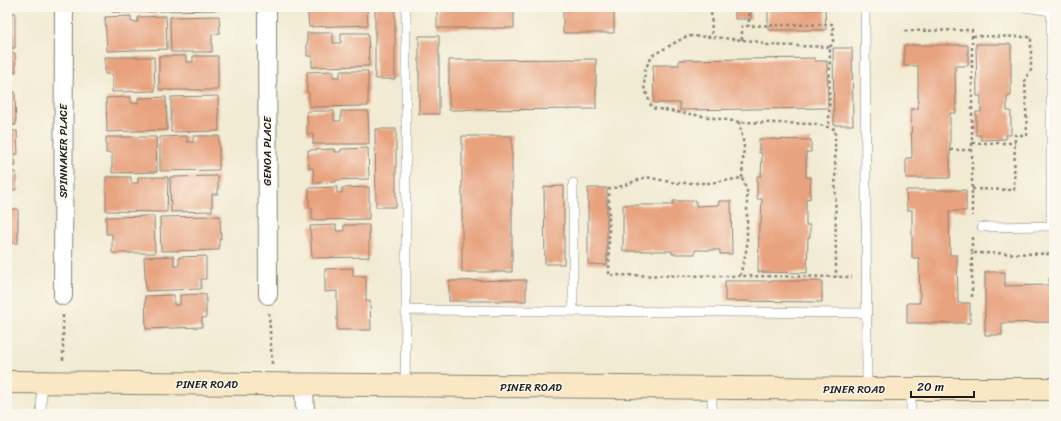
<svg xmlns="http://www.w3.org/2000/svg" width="1061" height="421" font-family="Sriracha,sans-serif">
  <rect width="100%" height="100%" fill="#fbf7ec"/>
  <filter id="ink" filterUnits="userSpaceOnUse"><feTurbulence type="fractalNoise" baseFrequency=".025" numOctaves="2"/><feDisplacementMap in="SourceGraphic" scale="8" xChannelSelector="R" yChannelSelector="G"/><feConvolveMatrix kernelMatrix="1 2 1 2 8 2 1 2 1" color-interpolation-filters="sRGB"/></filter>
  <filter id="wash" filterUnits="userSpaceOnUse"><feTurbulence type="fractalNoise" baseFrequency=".012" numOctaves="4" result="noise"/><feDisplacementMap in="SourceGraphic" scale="16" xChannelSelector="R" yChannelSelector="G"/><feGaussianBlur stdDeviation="0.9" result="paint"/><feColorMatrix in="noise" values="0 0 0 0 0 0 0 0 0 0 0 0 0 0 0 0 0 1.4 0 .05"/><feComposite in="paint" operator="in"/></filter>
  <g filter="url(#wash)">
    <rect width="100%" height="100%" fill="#f2ebd3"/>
    <g id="blocks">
      <path fill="#e8a27e" d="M112,7H155L156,12H112Z
        M159,7H219V10L159,11Z
        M307,7H367L368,25L309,27Z
        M375,7H395V79H375Z
        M437,7H514V28H437Z
        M563,7H614V33H563Z
        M735,7H751V19H735Z
        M825,9L826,30H768V10Z
        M7,13H15V48H7Z
        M131,16V22H138V17L166,16L167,49L107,51L105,17Z
        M219,16L220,33L212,34V52H171L170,17Z
        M307,33H333V43H341V33H368L369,66L312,67V56H307Z
        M419,36H439V114H419Z
        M976,44H1011V96H1007V111H1011V135H1006V139L981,140V135H976V112H981V96H977Z
        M904,45H968V66H955L956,113H950V178H906V158H912L911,109H918V66H904Z
        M833,48H852L853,125H834Z
        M7,53H15L16,72H10V87H7Z
        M159,56H186V62H193V56H218V90H159Z
        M105,57H154L155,91L112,92V74H105Z
        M815,58V61H827L828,108L680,110V103H654L653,65H679V60Z
        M596,59V109L449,110V60Z
        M333,71V77H340V71H368V106L309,107V93H307V72Z
        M7,92H15L16,125H7Z
        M218,96L219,131L171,132V97Z
        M131,97V103H138V98L166,97L167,130L107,132L106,98Z
        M307,111H334V121H341V111H368L369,144H313V134H307Z
        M375,129H396V207H376Z
        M7,131H17L18,154H15L16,166H7Z
        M187,136V142H193V136H219V170L160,171V137Z
        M462,136H512V272H462Z
        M106,137H156L157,172L112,173V153H106Z
        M759,139L811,140V152H806V177H811L810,199L806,198V225H810V237H808L807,273L758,272L759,224H761L762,199H757V176H761L762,153H759Z
        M368,148L369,179L336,180V182L314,183L313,168H309L308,150L334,149V152H341V149Z
        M7,172H16V190H10V205H7Z
        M218,176V194H212V211L171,212L170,177Z
        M106,177H131V183H138V177H168L167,212L106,211Z
        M564,186V264H545L544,187Z
        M337,187V193H342V188L369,187V219L312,220V208H309V188Z
        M588,188H607V265L588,264Z
        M906,190H966V211H949L950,255H957L958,303H970V323H907V303H920L919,258H912V210H907Z
        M673,201H696V206L719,205V201H731L732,254H720V250H695V254H672V251H623V205H673Z
        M7,209H18V243H7Z
        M154,216L155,253H112V234H106V217Z
        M220,216L221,239H219V250L161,251L160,217Z
        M336,225V231H344V225H369V257L312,258L310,226Z
        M174,256V266H179V257L206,256V279H201V289L146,291L144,257Z
        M353,268V276H366V301H370L371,330H337V291L325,292V269Z
        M985,272H1005V286L1049,285V278H1054V315H1052V322L1002,323V335H985Z
        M526,280V301H449V281Z
        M725,281H822V302L725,301Z
        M206,294V317L202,318V327L146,329L145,296L174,295V305H180V295Z"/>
    </g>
  </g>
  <g filter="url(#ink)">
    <use href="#blocks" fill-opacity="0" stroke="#878478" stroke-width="1"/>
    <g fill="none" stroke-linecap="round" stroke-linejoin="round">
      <defs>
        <path id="service" d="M406,7V310
          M865,7L867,389
          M1025,7L1051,11
          M573,183V311
          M982,227L1051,226V11L1054,10
          M405,386L406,310L866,313
          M712,388V414
          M41,414L42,382
          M911,414V389"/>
        <path id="minor" d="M267,7L268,295
          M63,296L64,7
          M304,385L305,414"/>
        <path id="secondary" d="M7,382L867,389H1054"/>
      </defs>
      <use href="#service" stroke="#878478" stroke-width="10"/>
      <use href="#minor" stroke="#878478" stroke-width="20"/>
      <use href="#secondary" stroke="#878478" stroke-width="24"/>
      <path stroke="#878478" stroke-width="2.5" stroke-dasharray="3 3" stroke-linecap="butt" d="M711,7L712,37
        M749,7V26
        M905,31L972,30V216
        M742,40V26L833,24V43L830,47
        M739,122L652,108L644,87L645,69L653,55L687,36L712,37L742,40L755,41L766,45L830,47L829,127
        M972,143H1015
        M950,150H972
        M742,178L744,145L739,122L816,124L835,129L836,277
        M972,189L1014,190L1015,135H1027L1025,79L1031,70V37L972,36
        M972,237V253L1054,254
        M740,276L747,247V191L742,178L710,183H676L646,177L622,186L609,189V275C690,276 771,276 852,277
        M972,297V253
        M269,313L272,364
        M63,315V362"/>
      <use href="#service" stroke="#fff" stroke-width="9"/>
      <use href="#minor" stroke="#fff" stroke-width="18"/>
      <use href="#secondary" stroke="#fae7c3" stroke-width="22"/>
    </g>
  </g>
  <g text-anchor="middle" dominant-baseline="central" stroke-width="3" stroke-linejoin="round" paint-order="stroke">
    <g font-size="11" fill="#1c1c1c" stroke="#fbf7ec">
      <text transform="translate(63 151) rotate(-90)">SPINNAKER PLACE</text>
      <text transform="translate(267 151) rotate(-90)">GENOA PLACE</text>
      <text x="207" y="384">PINER ROAD</text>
      <text x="531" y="387">PINER ROAD</text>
      <text x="854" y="389">PINER ROAD</text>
    </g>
  </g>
  <rect width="1061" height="421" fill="none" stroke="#fbf7ec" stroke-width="24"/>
  <path d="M911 391v6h63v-6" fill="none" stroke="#1c1c1c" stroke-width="2"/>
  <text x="917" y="391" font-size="12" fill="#1c1c1c" stroke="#fbf7ec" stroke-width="3" paint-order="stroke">20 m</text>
</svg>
